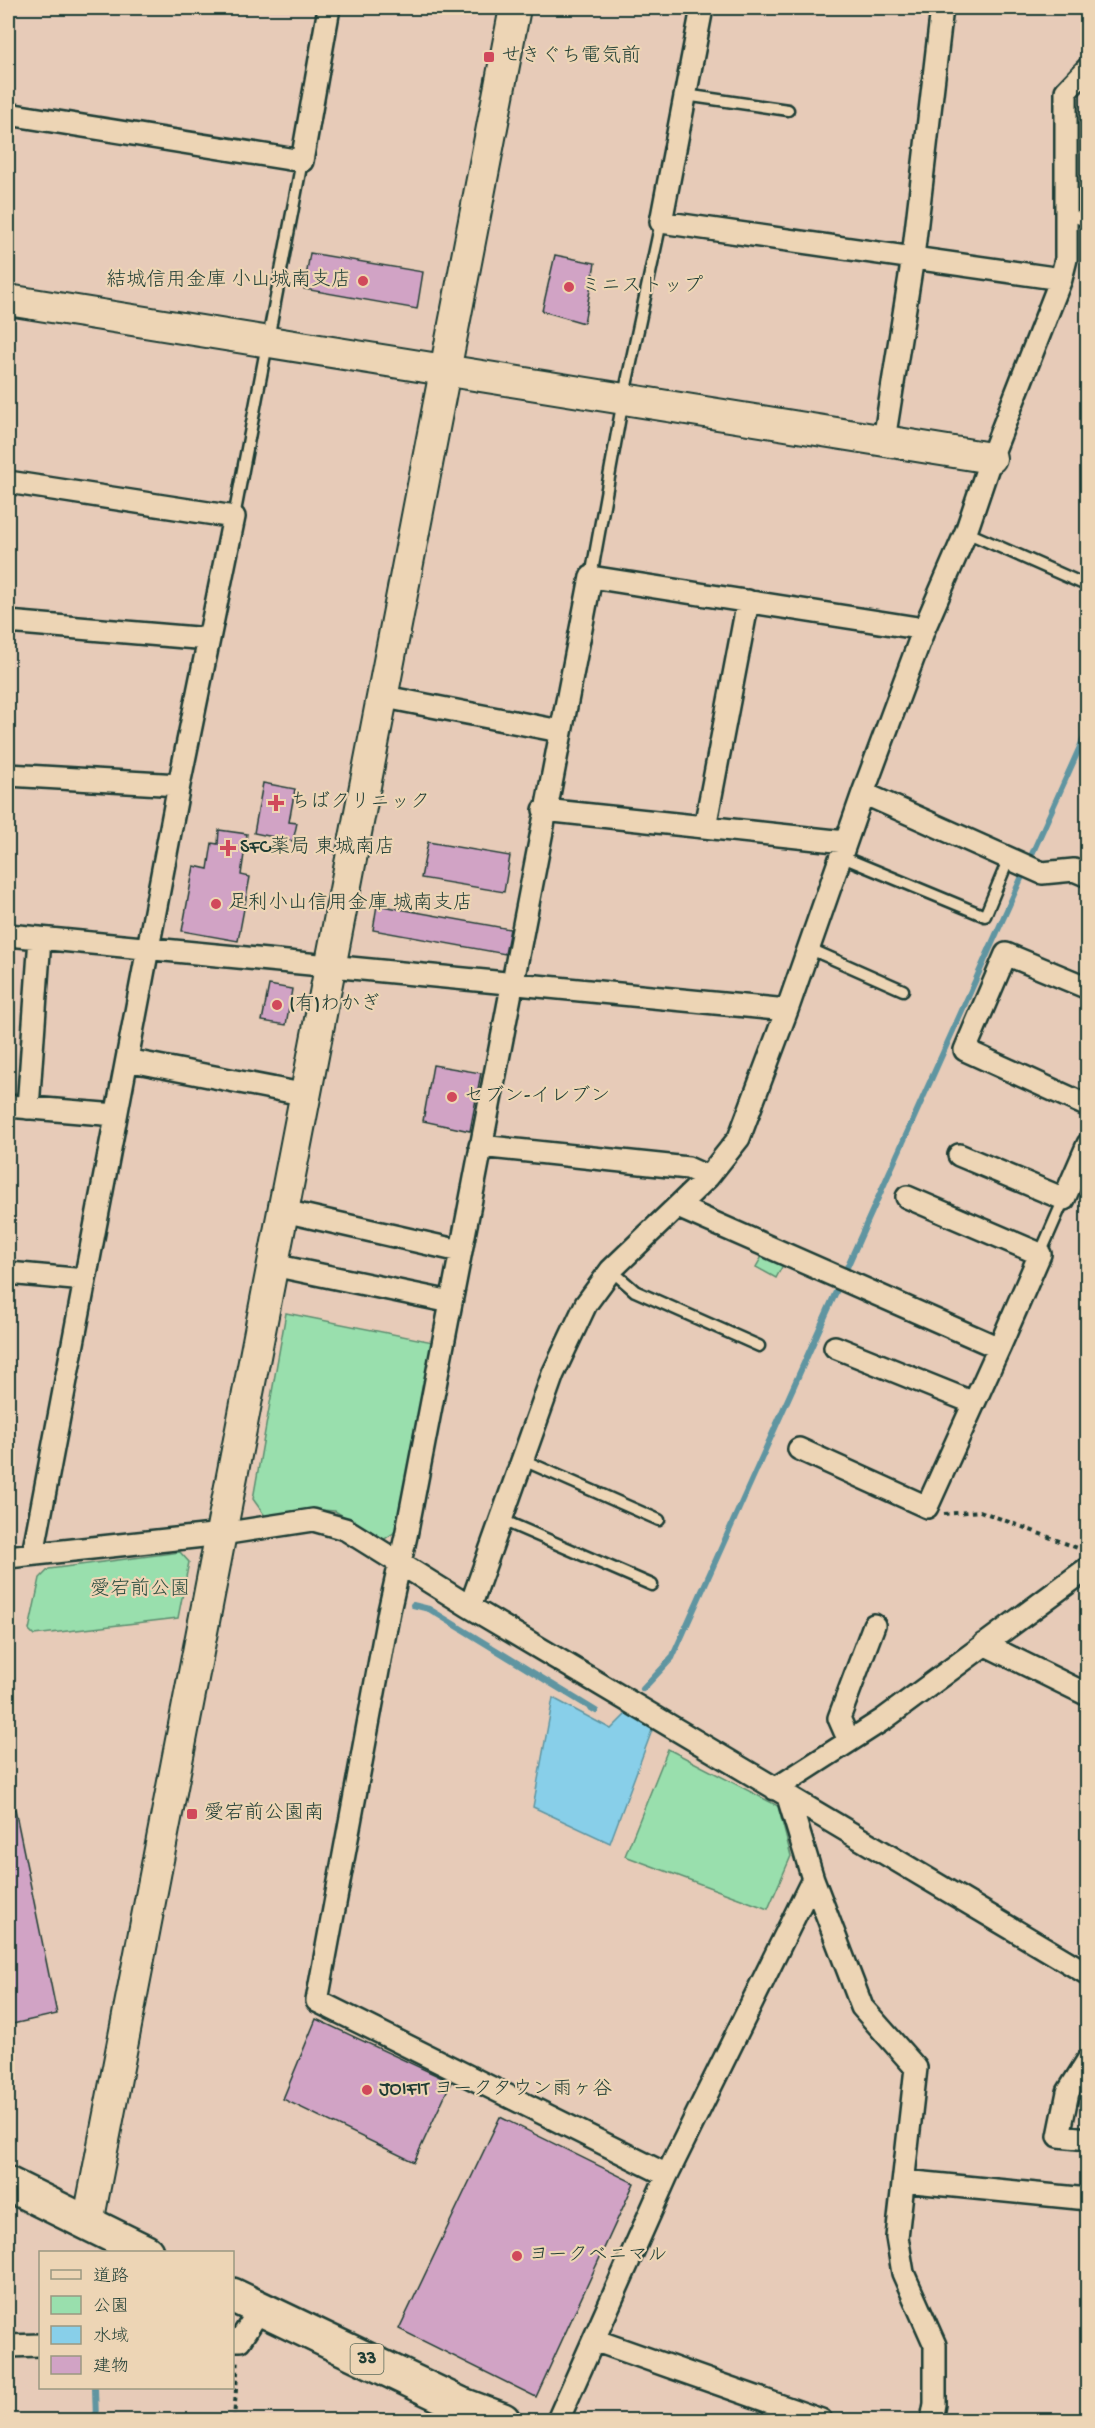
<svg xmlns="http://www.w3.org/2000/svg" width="1095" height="2428" font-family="'Gochi Hand','Klee One',sans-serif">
  <rect width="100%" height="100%" fill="#e7cbb8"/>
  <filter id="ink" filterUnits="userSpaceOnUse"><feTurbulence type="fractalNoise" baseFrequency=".0167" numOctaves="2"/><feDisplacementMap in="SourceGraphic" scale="12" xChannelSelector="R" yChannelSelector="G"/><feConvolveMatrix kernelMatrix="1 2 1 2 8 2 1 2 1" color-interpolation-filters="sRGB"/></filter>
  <g filter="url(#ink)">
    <path fill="#99dfad" stroke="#5c8e70" stroke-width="1.5" d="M764,1253L784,1263L776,1278L756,1267Z
      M286,1313L433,1342L395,1532L383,1540L335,1511L321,1510L265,1516L253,1499Z
      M180,1552L189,1562L178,1618L34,1635L29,1630L40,1578L49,1569Z
      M668,1749L778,1806L791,1856L768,1909L625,1856Z"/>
    <path fill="#88cfe9" stroke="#5e95a1" stroke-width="1.5" d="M553,1698L611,1729L631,1709L654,1725L610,1843L533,1807Z"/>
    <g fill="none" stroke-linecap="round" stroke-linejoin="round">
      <path stroke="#5e95a1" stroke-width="6" d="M413,1605L429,1609L596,1711
        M643,1689L672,1658L1088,729
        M95,2388L96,2420"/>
    </g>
    <path fill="#d1a3c5" stroke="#1f3d34" stroke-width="1.5" d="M310,253L423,272L417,309L304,289Z
      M555,255L595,263L584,323L542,311Z
      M263,783L295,789L289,822L297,823L293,841L254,833Z
      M219,830L247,834L241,875L250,877L238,941L182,931L194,866L208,869L212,843L218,844Z
      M428,842L510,856L504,892L421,878Z
      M377,905L510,929L505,954L373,930Z
      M269,985L292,989L286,1025L262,1021Z
      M433,1065L481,1073L470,1131L423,1121Z
      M15,1809L57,2014L8,2025V1810Z
      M316,2019L451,2082L414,2162L283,2099Z
      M500,2117L634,2183L536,2397L399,2329Z"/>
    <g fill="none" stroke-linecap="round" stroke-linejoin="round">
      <defs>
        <path id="lane" d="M685,95L788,110
          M1066,213L1088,222
          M234,517L302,161
          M966,532L1088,586
          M591,577L623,400L661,222
          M840,856L985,916L1009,858
          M808,948L903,990
          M1040,1254L1064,1199
          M611,1270L635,1291L759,1346
          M523,1460L659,1520
          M502,1520L652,1585"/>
        <path id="street" d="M702,8L661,222L1061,279
          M8,114L302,161L329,8
          M884,440L913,257L942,8
          M8,482L234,517L179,785L33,1554
          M8,622L208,639
          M380,696L560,731
          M8,775L179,785
          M863,793L1042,873L1074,870L1088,876
          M544,810L845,842
          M705,827L748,601
          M8,935L787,1010
          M1088,988L1006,954L965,1050L1088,1106
          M127,1060L307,1095
          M8,1106L116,1115
          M28,1108L40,938
          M480,1146L688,1168L708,1177
          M959,1155L1064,1199L1088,1144
          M678,1207L999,1348L1040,1254L907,1197
          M284,1211L460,1251
          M273,1265L451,1302
          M8,1273L85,1280
          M835,1347L974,1403
          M799,1449L927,1507L999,1348
          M8,1557L222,1534L313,1520L345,1529L470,1607L1088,1974
          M470,1607L553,1374L586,1304L611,1270L708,1177L739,1138L787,1010L863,793L924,629L966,532L991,458L1061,279L1066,259V91L1088,68
          M984,1644L1088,1695
          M849,1741L839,1718L874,1625
          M775,1789L884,1719L1088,1568
          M788,1797L813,1879L862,2007L916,2068L897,2237L903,2273L935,2345V2404L932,2420
          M1088,2060L1068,2092L1059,2136L1088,2139
          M667,2175L317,2001L389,1611L406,1536L591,577L924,629
          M904,2181L1088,2199
          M232,2340H240L261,2308
          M594,2340L821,2420
          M8,2346L40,2345
          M558,2420L667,2175L813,1879"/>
        <path id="secondary" d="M8,300L991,458
          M88,2223L515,8"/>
        <path id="primary" d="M8,2184L146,2252
          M232,2295L460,2404L503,2420"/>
      </defs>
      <use href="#lane" stroke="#1f3d34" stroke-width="15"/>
      <use href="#street" stroke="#1f3d34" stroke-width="26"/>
      <use href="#secondary" stroke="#1f3d34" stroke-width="34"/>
      <use href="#primary" stroke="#1f3d34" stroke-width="38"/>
      <path stroke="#1f3d34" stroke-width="4" stroke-dasharray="4.5 4.5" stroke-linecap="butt" d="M944,1514L980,1511L1083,1550
        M234,2420L238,2358"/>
      <use href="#lane" stroke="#edd5b5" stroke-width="10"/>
      <use href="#street" stroke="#edd5b5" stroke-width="21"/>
      <use href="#secondary" stroke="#edd5b5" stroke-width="30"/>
      <use href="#primary" stroke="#edd5b5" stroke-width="33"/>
    </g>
  </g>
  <g fill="#d1495b" stroke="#edd5b5" stroke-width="2">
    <rect x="483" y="51" width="12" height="12" rx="3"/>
    <circle cx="363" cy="281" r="6"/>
    <circle cx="569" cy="287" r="6"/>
    <path d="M273 794h6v6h6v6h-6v6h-6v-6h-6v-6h6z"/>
    <path d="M225 839h6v6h6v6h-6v6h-6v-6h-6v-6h6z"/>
    <circle cx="216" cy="904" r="6"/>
    <circle cx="277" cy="1005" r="6"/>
    <circle cx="452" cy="1097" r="6"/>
    <rect x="186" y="1808" width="12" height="12" rx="3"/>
    <circle cx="367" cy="2090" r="6"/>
    <circle cx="517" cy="2256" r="6"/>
  </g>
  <g text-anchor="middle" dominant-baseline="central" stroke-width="4.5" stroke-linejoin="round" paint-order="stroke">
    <rect fill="#edd5b5" stroke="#5d6b5b" stroke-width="1.5" x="350.5" y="2344" width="33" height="30" rx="4.5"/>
    <g font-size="18" font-weight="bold" fill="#1f3d34">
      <text x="367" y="2359">33</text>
    </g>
    <g font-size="20" fill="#1f3d34" stroke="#edd5b5" text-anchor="start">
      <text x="501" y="57">せきぐち電気前</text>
      <text x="351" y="281" text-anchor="end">結城信用金庫 小山城南支店</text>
      <text x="581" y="287">ミニストップ</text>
      <text x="290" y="803">ちばクリニック</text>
      <text x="240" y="848">SFC薬局 東城南店</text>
      <text x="228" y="904">足利小山信用金庫 城南支店</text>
      <text x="289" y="1005">(有)わかぎ</text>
      <text x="464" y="1097">セブン-イレブン</text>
      <text x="204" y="1814">愛宕前公園南</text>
      <text x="379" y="2090">JOIFIT ヨークタウン雨ヶ谷</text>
      <text x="529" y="2256">ヨークベニマル</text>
    </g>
    <g font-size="20" fill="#2b4d40" stroke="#edd5b5">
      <text x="140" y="1590">愛宕前公園</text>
    </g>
  </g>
  <rect width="1095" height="2428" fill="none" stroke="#edd5b5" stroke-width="30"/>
  <rect x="15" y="15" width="1065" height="2398" fill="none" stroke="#1f3d34" stroke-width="2" filter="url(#ink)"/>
  <rect x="39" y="2251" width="195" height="138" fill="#edd5b5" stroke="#9b9881" stroke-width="1.5"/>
  <rect x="51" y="2270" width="30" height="9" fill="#edd5b5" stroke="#9b9881" stroke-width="1.5"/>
  <text x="93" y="2281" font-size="18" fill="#1f3d34">道路</text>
  <rect x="51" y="2296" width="30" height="18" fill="#99dfad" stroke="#9b9881" stroke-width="1.5"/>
  <text x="93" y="2311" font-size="18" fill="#1f3d34">公園</text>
  <rect x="51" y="2326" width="30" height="18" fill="#88cfe9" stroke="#9b9881" stroke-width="1.5"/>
  <text x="93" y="2341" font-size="18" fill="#1f3d34">水域</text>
  <rect x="51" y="2356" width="30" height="18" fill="#d1a3c5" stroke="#9b9881" stroke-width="1.5"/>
  <text x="93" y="2371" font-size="18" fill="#1f3d34">建物</text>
</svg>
